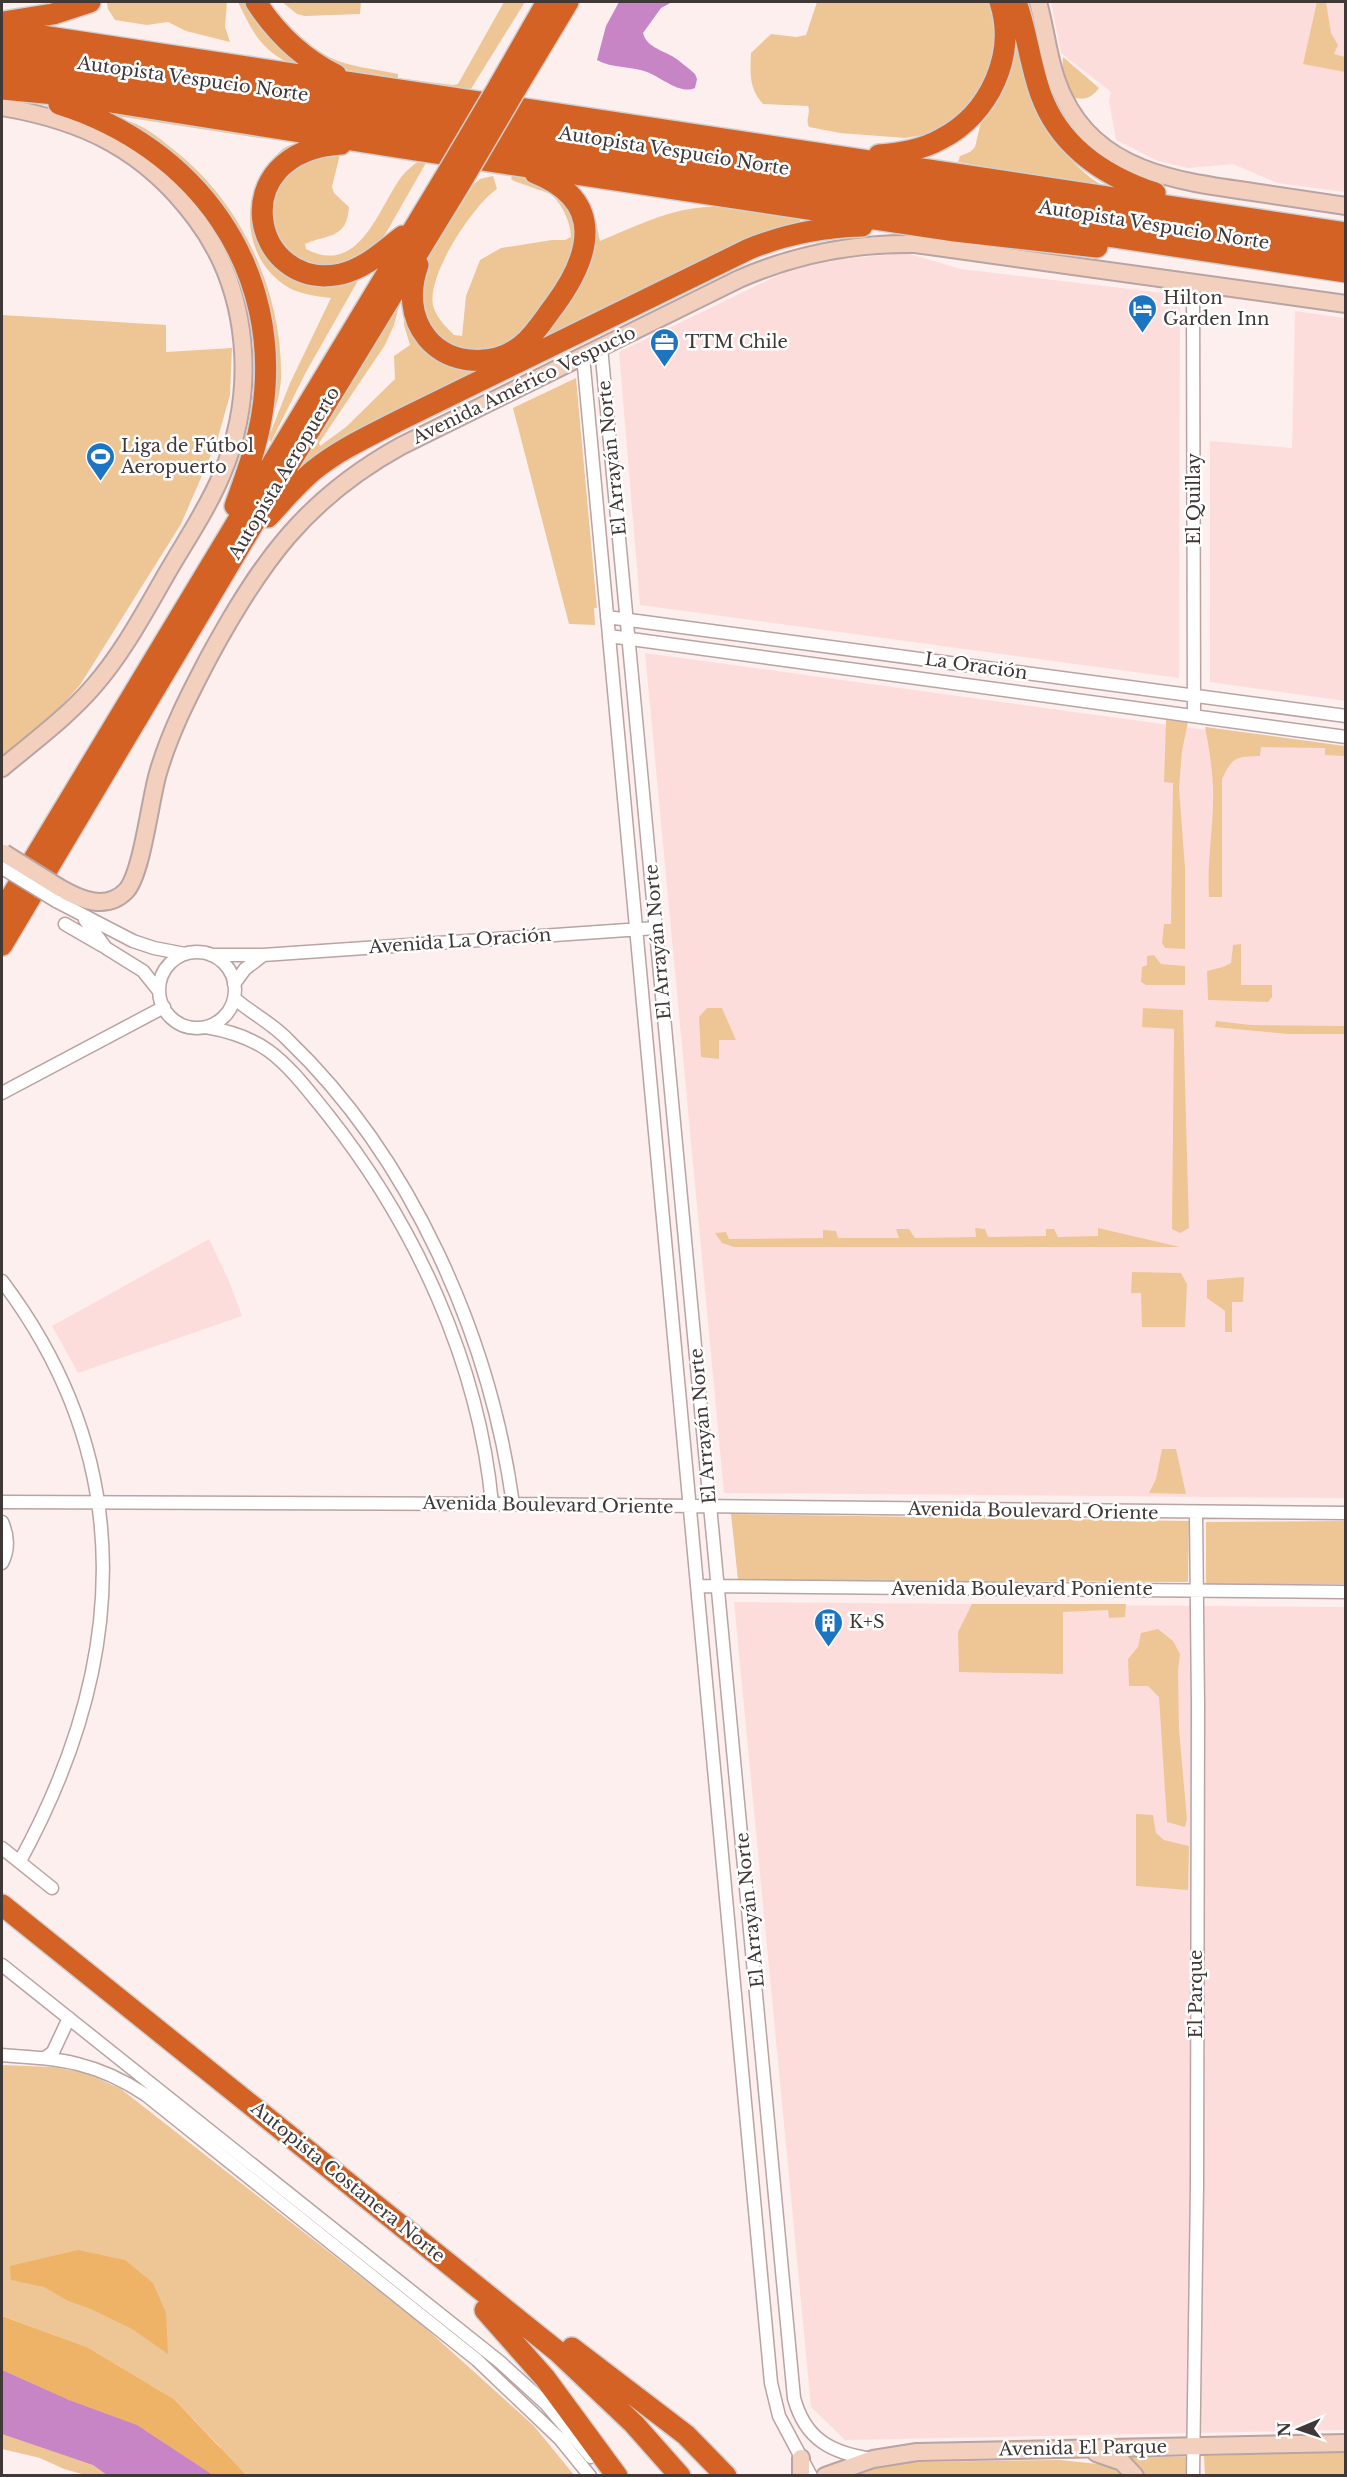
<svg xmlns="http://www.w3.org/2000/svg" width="1347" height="2477" font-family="'Libre Baskerville',serif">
  <rect width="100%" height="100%" fill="#fdefee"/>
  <path fill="#fddddc" d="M1051,2H1345V192L1277,183L1233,164L1188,168L1158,161L1116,140L1109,101L1111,92L1061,53Z
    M906,253L961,269L1180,295L1179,678L640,605L619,352L789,270L843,259Z
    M1295,311L1345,318V701L1210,682V441L1292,448Z
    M645,653L1345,749V1498L724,1493Z
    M209,1239L229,1281L242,1316L78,1373L52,1326Z
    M734,1602L1345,1607V2430L845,2440L811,2407Z"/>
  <path fill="#eec696" d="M110,2H227L225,27L230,42L186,31L168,22L147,25L115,20L108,9L107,3Z
    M238,2H244L268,36L301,66L300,68C263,53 255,37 238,2Z
    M266,2H270C284,22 307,45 329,57C349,67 376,69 398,74V81C373,77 344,71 321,59C298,46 282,22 266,2Z
    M282,2H361L360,14L305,16L297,14Z
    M504,2H525L469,92L402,83L404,79L453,85L458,84Z
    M817,2H991L996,41L987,82L960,116L934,133L905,138L840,133L809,127C805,120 811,113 808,106L763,104C749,89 750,73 751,53L771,34L796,37L806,35Z
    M1317,2H1326L1331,33L1338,45L1334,54L1345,57V72L1303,64Z
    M1012,45C1026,53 1027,90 1034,105C1046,133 1079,175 1107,188L958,162L960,156L970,152L975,147L981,122L994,108L995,97Z
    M1063,57L1099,88C1091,98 1085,101 1072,97L1062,71Z
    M117,111L290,141L260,138L117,116Z
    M123,120C142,123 159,138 174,150C242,203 283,293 281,379C280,396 274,413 269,428L248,259Z
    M311,142L271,171L274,256L360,277L306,372L271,442L268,439L290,383L331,298C314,296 297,294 283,284C241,254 240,192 274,158C279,153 282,148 288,146C295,143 303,143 311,142Z
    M340,154L332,187L334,193L349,207C347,239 328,234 305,244L306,249C360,277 378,208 402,176C407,170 413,165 420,160L427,161L386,233L377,244L358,261L317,269L282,250L269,205L292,165Z
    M493,176L497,189C473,205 427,275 433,305C435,316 446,327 454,335L462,336L466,296L480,260L501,248L552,240H565L571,237C571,223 562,204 551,194L514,181L511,179L512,176L534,180L560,196L577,224L574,260L524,335L492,352L457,350L434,333L420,305L426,264L430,254L474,184L480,179Z
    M573,186C595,199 595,219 600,241C631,228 663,212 696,208C729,204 765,211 798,215L801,223L539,347L534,340L579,276Z
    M403,290L394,325L385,345L319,443L320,446L346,427L395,379L394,356L410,345L404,325V309L483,372L293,476Z
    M2,315L166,325V352L232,348L230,395L217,441L181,524L80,685L57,711L2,757Z
    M576,378L597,608H594L595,625L569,624L513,408Z
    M1166,720L1188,722L1182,751L1179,788L1185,868V949L1165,948L1162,943L1164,924H1171L1173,783L1164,782Z
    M1205,727L1345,746V756L1325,755V748L1261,747L1260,756C1236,757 1233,756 1222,779V897H1209C1207,866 1212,836 1213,805C1214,778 1210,753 1205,727Z
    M1241,944V985H1272V997L1268,1002L1208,1000L1207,971L1223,967L1231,963L1233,945Z
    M1154,955L1161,964L1185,966V985H1146L1141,982L1142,967L1147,965V956Z
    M707,1008H722L736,1040H719V1059L701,1057L699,1017Z
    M1143,1008L1183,1010L1189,1228L1180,1233L1172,1229L1174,1029L1142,1027Z
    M1216,1021L1251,1025L1345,1026V1034H1287L1215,1027Z
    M975,1228L985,1229L988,1237L1046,1236V1229H1054L1058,1237L1098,1236V1228L1180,1247H734L722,1243L715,1233L726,1232L729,1239L823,1238V1230L836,1231L838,1238H899L896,1229H909L915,1238L976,1237Z
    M1132,1272L1181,1273L1187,1284L1185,1327H1142L1141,1293H1131Z
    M1244,1277L1243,1302H1232V1332H1225V1311L1207,1298V1280Z
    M1162,1449H1176L1186,1494L1149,1493L1156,1479Z
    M731,1514L1189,1521L1188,1582L738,1580Z
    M1345,1521V1584L1206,1585V1522Z
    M972,1604H1126L1125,1617L1109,1618L1108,1610L1063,1612V1674L959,1672L958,1632Z
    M1158,1629L1173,1641L1180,1654L1178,1671L1179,1730L1187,1819L1185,1827L1167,1822L1159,1697L1148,1686H1129L1128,1659L1138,1647L1141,1633Z
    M1136,1814L1153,1815L1156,1833L1164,1840L1189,1846L1188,1890L1136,1886Z
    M2,2065L53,2067L86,2073L121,2089L421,2324L534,2426L574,2475H85L64,2469L40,2458L2,2449V2325L221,2448L174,2399L87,2347L2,2316Z
    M1345,2452V2475H1205L1204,2456Z
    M1128,2456L1186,2457V2475H1143L1142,2471Z
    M1060,2460L1108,2465L1123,2475L852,2476L881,2465L910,2462Z"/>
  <path fill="#efb367" d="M78,2250L125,2260L153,2283L166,2313L168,2354L132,2329L91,2309L68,2301L44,2287L11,2280L10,2266Z
    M2,2316L87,2347L174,2399L246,2475H213L137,2425L69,2400L2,2370Z"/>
  <path fill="#c885c5" d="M619,2H672L661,8L643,33C646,46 661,50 672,56C680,61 688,68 695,74L697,79L695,88C680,95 661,77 647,72C631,66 610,68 597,60L606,26Z
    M2,2370L69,2400L137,2425L213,2475H107L93,2465L2,2434Z"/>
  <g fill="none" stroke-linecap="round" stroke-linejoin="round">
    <defs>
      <path id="street" d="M1193,283L1194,715
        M601,347L794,2398C805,2439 831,2453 872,2459
        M583,356L771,2383L779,2416L811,2476
        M607,617L1346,716
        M609,636L1346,737
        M56,901L133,941L154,948L185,954
        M85,920L106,948L143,971L159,991
        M65,924L103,946
        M159 990a38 38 0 1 1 76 0a38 38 0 1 1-76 0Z
        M211,955H263L656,928
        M234,984L245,969L262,956
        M234,998C251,1013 272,1023 288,1040C411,1158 490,1336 513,1504
        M206,1027C229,1031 250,1037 269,1051C292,1068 310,1093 328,1115C415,1225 479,1363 492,1504
        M2,1093L164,1007
        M2,1281C141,1465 126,1667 20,1861
        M2,1502L513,1504L1346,1513
        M2,1522C8,1535 9,1550 2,1563
        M698,1586L1346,1592
        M2,1848L52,1888
        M2,1965L500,2362L546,2404L591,2457
        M2,2055C60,2059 95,2061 146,2095L477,2360L560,2439L590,2476
        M45,2058L53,2052L69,2018
        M1193,2476L1197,2185L1198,1704L1196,1513"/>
      <path id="secondary" d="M1038,2C1047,34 1049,68 1064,98C1098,170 1175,181 1246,191C1279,196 1312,201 1346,206
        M2,107C84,121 145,150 196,219C250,291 257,391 222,474C208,508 186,540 167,573C145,611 123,653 93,687C66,718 33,742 2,768
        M60,888C81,900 106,911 126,891C142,874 150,800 158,773C170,732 189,695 209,657C260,563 305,499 401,446L739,279C796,254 853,243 915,244L1346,304
        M1096,2453L1122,2462L1135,2476
        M801,2476V2458
        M825,2476L873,2459L917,2452L1346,2443"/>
      <path id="highway" d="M256,2C276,33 302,58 336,75
        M1016,2C1027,32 1030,65 1041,95C1060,147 1104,176 1155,193
        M3,22L53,14L90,2
        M2,30L1346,233
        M2,50L453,117L1346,254
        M2,69L1346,272
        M499,86L547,2
        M2,89L66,95L415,150L955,231L1097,247
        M515,90L568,2
        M59,104C196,147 285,268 262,414C257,446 246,475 235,506
        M341,144C221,152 252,293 341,274C366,268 384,250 403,236
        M879,155C900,153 922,150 941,139C990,114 1017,54 1000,2
        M418,265C409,290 410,317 427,338C450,366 495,367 522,345C535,334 544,319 554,306C591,256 606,201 535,173
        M268,517C283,501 297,484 314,470C340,449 371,435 400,420L749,249C786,234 822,227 862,226
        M2,912L444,179
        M2,945L286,469L461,182
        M2,1905L557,2351L634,2424L680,2476
        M485,2310L545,2378L617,2476
        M572,2348L686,2435L726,2476"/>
    </defs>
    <use href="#street" stroke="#b9a3a3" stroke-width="15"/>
    <use href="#secondary" stroke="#b9a3a3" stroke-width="20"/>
    <use href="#highway" stroke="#d1cfcf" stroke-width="24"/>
    <use href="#street" stroke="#fff" stroke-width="12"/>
    <use href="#secondary" stroke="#f2d0bd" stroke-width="16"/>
    <use href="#highway" stroke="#d36224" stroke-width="21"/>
    <defs>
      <path id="street-bridge" d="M2,868L56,901"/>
      <path id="secondary-bridge" d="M4,853L60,888"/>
      <path id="highway-bridge" d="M444,179L499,86
        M461,182L515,90"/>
    </defs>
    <use href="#street-bridge" stroke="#b9a3a3" stroke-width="15" stroke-linecap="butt"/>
    <use href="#secondary-bridge" stroke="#b9a3a3" stroke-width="20" stroke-linecap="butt"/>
    <use href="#highway-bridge" stroke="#d1cfcf" stroke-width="24" stroke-linecap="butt"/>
    <use href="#street-bridge" stroke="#fff" stroke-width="12"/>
    <use href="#secondary-bridge" stroke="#f2d0bd" stroke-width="16"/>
    <use href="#highway-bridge" stroke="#d36224" stroke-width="21"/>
  </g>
  <defs>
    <symbol id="hotel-pin" viewBox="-11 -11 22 30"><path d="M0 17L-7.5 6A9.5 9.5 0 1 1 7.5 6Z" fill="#1d75c2" stroke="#fff"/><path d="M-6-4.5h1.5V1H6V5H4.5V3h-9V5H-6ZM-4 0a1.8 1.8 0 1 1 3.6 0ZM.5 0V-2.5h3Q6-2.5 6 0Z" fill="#fff"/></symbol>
    <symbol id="office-pin" viewBox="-11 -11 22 30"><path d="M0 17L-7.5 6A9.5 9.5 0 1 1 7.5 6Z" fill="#1d75c2" stroke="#fff"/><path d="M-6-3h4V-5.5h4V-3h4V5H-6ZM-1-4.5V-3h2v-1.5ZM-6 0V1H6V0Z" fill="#fff"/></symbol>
    <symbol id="stadium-pin" viewBox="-11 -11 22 30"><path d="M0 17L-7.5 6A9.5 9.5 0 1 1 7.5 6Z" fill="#1d75c2" stroke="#fff"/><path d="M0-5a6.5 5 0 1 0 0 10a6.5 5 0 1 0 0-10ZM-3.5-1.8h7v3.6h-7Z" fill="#fff"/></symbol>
    <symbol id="building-pin" viewBox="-11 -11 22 30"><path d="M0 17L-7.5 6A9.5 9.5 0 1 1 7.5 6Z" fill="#1d75c2" stroke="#fff"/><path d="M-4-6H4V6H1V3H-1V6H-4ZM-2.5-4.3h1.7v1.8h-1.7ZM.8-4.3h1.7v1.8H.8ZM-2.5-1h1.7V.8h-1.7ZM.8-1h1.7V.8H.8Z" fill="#fff"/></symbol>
  </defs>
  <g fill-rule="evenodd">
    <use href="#hotel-pin" x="1126" y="292" width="33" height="45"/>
    <use href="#office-pin" x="648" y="326" width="33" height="45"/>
    <use href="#stadium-pin" x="84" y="440" width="33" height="45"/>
    <use href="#building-pin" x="812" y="1606" width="33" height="45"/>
  </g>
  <g text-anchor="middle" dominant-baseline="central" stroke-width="5" stroke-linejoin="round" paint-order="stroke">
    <g font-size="18" fill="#403737" stroke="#fff">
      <text transform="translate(193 79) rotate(8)">Autopista Vespucio Norte</text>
      <text transform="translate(674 151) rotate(9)">Autopista Vespucio Norte</text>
      <text transform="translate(1154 225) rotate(9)">Autopista Vespucio Norte</text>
      <text transform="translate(524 385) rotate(-26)">Avenida Américo Vespucio</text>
      <text transform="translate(612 458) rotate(-96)">El Arrayán Norte</text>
      <text transform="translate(284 473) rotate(-59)">Autopista Aeropuerto</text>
      <text transform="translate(1194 499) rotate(-90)">El Quillay</text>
      <text transform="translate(976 666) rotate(8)">La Oración</text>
      <text transform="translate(460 941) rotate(-4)">Avenida La Oración</text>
      <text transform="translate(658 942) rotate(-95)">El Arrayán Norte</text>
      <text transform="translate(703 1426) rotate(-95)">El Arrayán Norte</text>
      <text transform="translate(548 1505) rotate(1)">Avenida Boulevard Oriente</text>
      <text transform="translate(1033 1511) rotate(1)">Avenida Boulevard Oriente</text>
      <text x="1022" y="1589">Avenida Boulevard Poniente</text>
      <text transform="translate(750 1910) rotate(-96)">El Arrayán Norte</text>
      <text transform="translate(1196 1994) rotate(-90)">El Parque</text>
      <text transform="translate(348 2182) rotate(39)">Autopista Costanera Norte</text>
      <text transform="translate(1083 2448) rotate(-1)">Avenida El Parque</text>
    </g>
    <g font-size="18" fill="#403737" stroke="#fff" text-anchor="start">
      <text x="1163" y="298">Hilton<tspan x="1163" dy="21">Garden Inn</tspan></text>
      <text x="685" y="342">TTM Chile</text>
      <text x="121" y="446">Liga de Fútbol<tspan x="121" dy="21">Aeropuerto</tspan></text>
      <text x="849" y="1622">K+S</text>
    </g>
  </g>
  <rect width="1347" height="2477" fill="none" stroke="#403737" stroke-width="6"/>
  <g transform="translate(1299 2429) rotate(268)" stroke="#ffffff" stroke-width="4.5" paint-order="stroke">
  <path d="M0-4.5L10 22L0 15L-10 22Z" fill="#403737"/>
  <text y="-9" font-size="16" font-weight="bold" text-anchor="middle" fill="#403737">N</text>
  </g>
</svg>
